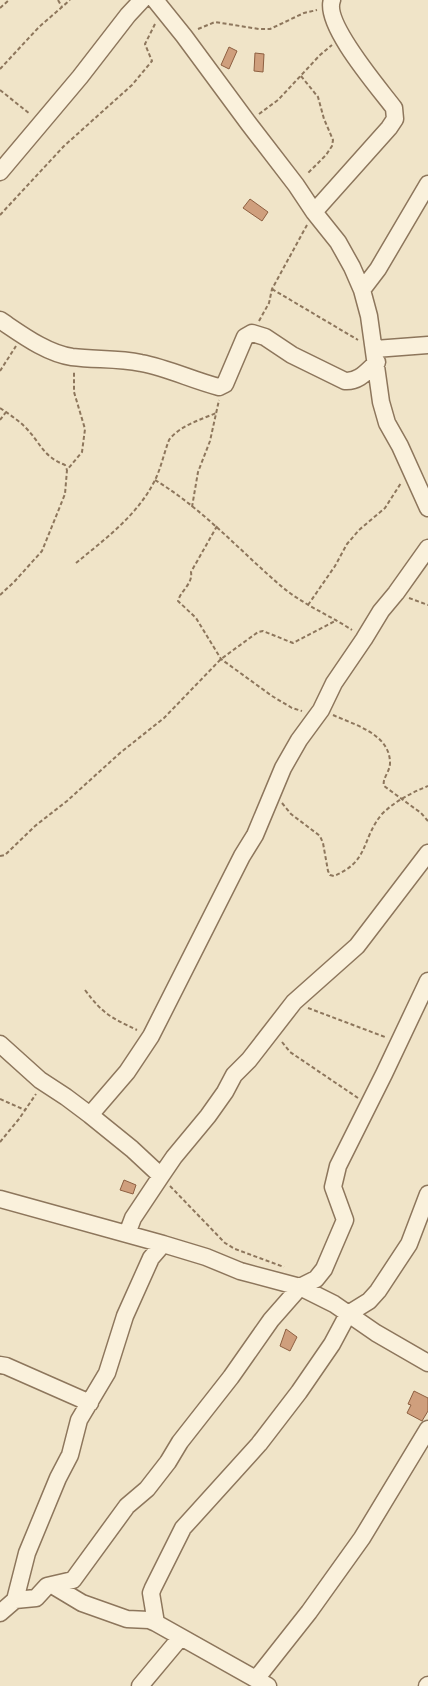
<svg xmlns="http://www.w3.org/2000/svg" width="428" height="1686" font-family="Literata,serif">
  <rect width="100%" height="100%" fill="#f0e4c8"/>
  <path fill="#cf9f7d" stroke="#8d5f41" d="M229,47L237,51L229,69L221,65Z
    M255,53L264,54L263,72L254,71Z
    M250,199L268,212L262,221L243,208Z
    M124,1180L136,1185L133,1194L120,1190Z
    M286,1329L297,1337L290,1351L280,1346Z
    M414,1391L428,1398V1411L422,1421L407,1413L411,1405L408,1404Z"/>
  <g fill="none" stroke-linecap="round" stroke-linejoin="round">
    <defs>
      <path id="minor" d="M155,0L184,36L249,124L296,185L314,212L338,242L352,267L362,290L369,316L381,402L387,423L400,446L428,508
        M0,172L80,77L128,15L142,0
        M314,212L389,128L395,119L394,108C379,88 323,24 332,0
        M362,290L378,269L428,184
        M0,320C21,334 46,353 72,357C95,360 118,358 141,363C168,368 192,380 219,387L225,384L245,337L252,333L265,337L292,355L345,381C359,382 367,371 377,362
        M375,349L428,345
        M0,1044L40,1080L66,1097L90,1115L132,1149L161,1176
        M90,1115L127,1072L151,1036L242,856L255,835L283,768L299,740L321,710L334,683L364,639L381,611L396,593L428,548
        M0,1199L163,1244L206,1257L240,1271L300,1287L334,1304L376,1333L428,1363
        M127,1234L133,1218L161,1176L174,1157L208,1116L225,1092L234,1075L249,1060L294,1002L357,946L428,853
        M0,1365L6,1366L90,1403
        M52,1585L82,1603L127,1619L149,1620L156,1623L268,1686
        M15,1600L27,1553L58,1478L70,1455L79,1420L107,1373L125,1316L151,1258L163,1244
        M0,1613L15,1600L36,1598L47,1586L73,1580L127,1506L147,1489L168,1462L180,1442L231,1377L271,1320L300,1287L316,1279L324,1269L345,1220L333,1187L338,1166L384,1074L428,981
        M156,1623L151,1593L153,1588L183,1528L259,1444L299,1392L332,1344L348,1314L369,1301L378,1291L409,1244L428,1194
        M256,1679L309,1612L362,1538L428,1429
        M140,1686L181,1637
        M427,1686L428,1685"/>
    </defs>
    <use href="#minor" stroke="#8d765c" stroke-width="19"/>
    <path stroke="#8d765c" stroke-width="2" stroke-dasharray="4 2.5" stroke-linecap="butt" d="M58,0L62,7
      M0,8L9,0
      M198,29L215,22L259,29H270L304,13L317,10
      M0,69L39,27L70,0
      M301,76L318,97L324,119L333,140L332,146L326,155L307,174
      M0,90L30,114
      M259,114L278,100L320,55L332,45
      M0,215L64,146L132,85L152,61L145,44L155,24
      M272,289L358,340
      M259,321L269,303L272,289L307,225
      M0,371L16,346
      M0,408C9,414 18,420 25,427C41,443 42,456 65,465L67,470
      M0,420L6,412
      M155,480C203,509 239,550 281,586C302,604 329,615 352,630
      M192,507L198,472L210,441L219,400
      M217,526L191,572C193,584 181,590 178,601L196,618L221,659L272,696L292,708L302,711
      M76,563C105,539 138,515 155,480C161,468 164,453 169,440C179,426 200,420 216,413
      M0,595L14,582L42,551L65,494L67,470L82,452L85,429L74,392V371
      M409,598L428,605
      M308,605L335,566L347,544L359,530L385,508L401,483
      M333,715C355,725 390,734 390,763C390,772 382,778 384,786L421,813L428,821
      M282,803L291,814L320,836L323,843L328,871L330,875L334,876C370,861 361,839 382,814C395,801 411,793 428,786
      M0,856L5,855L35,826L67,801L120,753L164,718L221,659L258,632L263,631L293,643L337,620
      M85,990C103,1014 110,1017 137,1030
      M308,1008L385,1037
      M282,1042L290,1052L358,1098
      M0,1099L25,1110
      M0,1142L19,1119L36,1094
      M170,1186L225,1243L235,1249L284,1267"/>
    <use href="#minor" stroke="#faf1dc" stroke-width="16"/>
  </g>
</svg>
